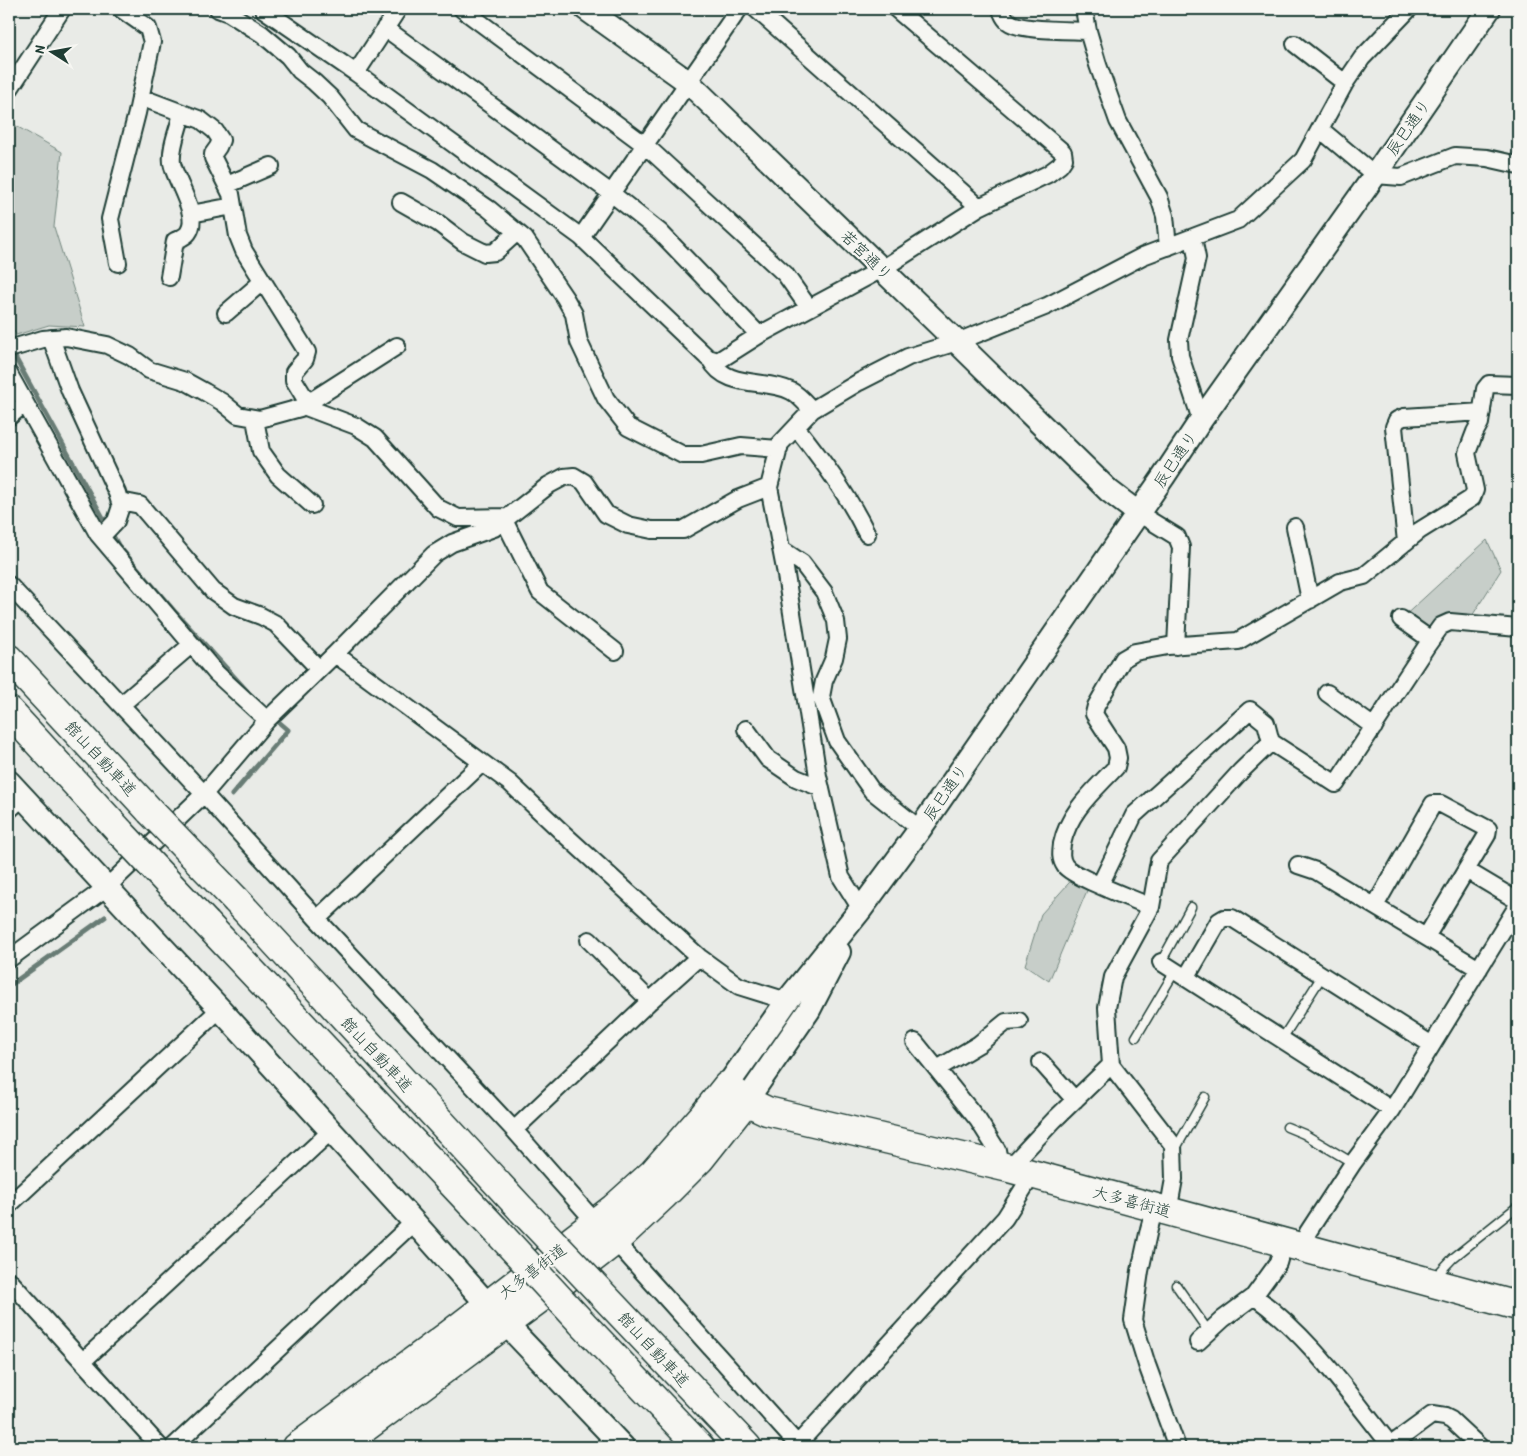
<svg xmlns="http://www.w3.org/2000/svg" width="1527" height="1456" font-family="'Patrick Hand','Klee One',sans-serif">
  <rect width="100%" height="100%" fill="#e9ebe7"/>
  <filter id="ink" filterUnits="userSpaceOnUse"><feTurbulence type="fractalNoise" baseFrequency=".02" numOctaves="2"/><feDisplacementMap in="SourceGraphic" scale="10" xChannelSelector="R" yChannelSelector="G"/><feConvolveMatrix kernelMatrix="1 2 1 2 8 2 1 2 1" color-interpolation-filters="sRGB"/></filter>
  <g filter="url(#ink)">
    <path fill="#c7cec9" stroke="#73867e" d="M9,122L62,152L54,227L85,327L49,325L16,335L9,321Z
      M1487,540L1501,570L1467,624L1450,622L1431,640L1401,619Z
      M1077,874L1091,881L1049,981L1025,965L1041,914Z"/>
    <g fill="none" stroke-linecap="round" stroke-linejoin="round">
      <path stroke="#687c75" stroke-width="5" d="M11,350L118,545L176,613L247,691
        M232,795L288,730L274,718
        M9,986L105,917"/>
      <defs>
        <path id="lane" d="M1161,962L1191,907
          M1136,1037L1175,971
          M1282,1039L1322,976
          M1287,1127L1304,1134L1353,1163
          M1176,1148L1205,1097
          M1435,1277L1453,1258L1518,1206
          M1176,1285L1209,1332"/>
        <path id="street" d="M218,9L229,13L262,34L288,56L300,71L314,82L330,97L356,130L432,170L489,209L525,239L565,298L574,314L579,342L606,399L628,427L683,455H701L741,446L779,449
          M263,9L356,73L581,237L708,358L718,361L759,335L882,269L979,207L1048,174L1060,165L1064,159L1063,152L896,9
          M462,9L645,145L785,274L809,308
          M756,9L979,207
          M1001,9C1002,13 1005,20 1009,22C1020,31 1072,30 1088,31
          M1084,9L1088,31L1098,65L1118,121L1159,197L1165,216L1168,247
          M385,28L611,193L660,232L759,335
          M1295,44L1345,83
          M356,73L398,9
          M9,90L62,9
          M140,97L201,120L215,131L221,140L218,147L213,154V158L231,194L238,236L244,251L307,352L305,359L294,372V380L308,403
          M1320,129L1375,175L1401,177L1455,156L1487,158L1518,165
          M227,185L271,166
          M401,202L438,223L463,242L485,253L495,252L517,232
          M191,214L233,206
          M581,237L739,9
          M1193,238L1197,258L1179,340L1180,356L1201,420
          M118,263L110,219L137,113L152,42L148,28L121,9
          M169,277L175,241C179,239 185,237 188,233C201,216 175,181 172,163C170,147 179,128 182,113
          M226,313L263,281
          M51,338L70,391L117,493L121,506L116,521L101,537
          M9,349L43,339L66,337L107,345L130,356L149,370L185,381L205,392L222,402L238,415L260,419L300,408L397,346
          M710,359C726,390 765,378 791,391C799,395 806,404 812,410
          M9,374L98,534L216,673L267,720
          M303,406L356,426L375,438L438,508L458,518L507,517
          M9,417L25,403
          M255,419L261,451L278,475L312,505
          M796,427C823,461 848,495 867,534
          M120,501L140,505L213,591L234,606L261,616L276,624L319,669
          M1138,513L1177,537L1181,547L1176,646
          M504,520L540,592L615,651
          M1295,527L1310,600
          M1406,542L1394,427L1397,420L1404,417L1482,412
          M781,549L802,563L824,592L836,621L838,639L834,658L824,681L821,697L837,741L872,791L920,829
          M9,585L204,794L317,919L514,1130L596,1223
          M1401,619L1431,640
          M335,654L510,783L564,834L699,957L739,986L787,1001
          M1327,693L1374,727
          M121,705L191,645
          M746,729L768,759L796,778L821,788
          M9,810L23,797
          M1298,865L1316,871L1479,969
          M1466,870L1518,901
          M1100,885L1134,815L1250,710L1266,723L1271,742
          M1375,906L1433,804H1441L1488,829L1487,835L1426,937
          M1151,907C1136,900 1073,877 1065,866C1060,859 1061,852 1062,844C1069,811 1094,791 1116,767L1118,758L1116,748L1094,714L1096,706L1123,659L1135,652L1168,646L1238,641L1340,582L1364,576L1419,531L1472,498L1475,490L1467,453L1475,432L1480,423L1485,389L1489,384L1518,385
          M861,909L841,877L818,776L785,569L769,487L780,444L812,410L859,382L908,357L957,342L1047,306L1143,256L1238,220L1303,160L1345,83L1362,58L1409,9
          M317,919L482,763
          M589,940L650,1001
          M9,959L107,887L204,794L267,720L335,654L434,554L452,543L494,528L549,485L564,477L574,476L584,482L606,514L628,525L652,530H683L738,499L769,487
          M1161,962L1392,1110
          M1186,978L1219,921L1224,918H1232L1432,1045
          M915,1042L978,1120L997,1150L1000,1166
          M1041,1062L1075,1100
          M1111,1065L1173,1145L1174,1179L1170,1201V1211
          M937,1069L979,1044L1006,1022L1019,1021
          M514,1130L650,1001L699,957
          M1009,1168L1054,1120L1111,1065L1107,1008L1113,977L1151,907L1159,861L1241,771L1271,742L1336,784L1426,647L1441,626L1450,622L1518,628
          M9,1205L220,1009
          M1155,1207L1149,1229L1140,1271L1133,1320L1147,1365L1177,1447
          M615,1241L798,1445
          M1302,1247L1308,1232L1353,1163L1392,1110L1518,905
          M9,1280L160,1447
          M1254,1296C1310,1336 1349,1394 1392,1447
          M1198,1342L1223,1319L1254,1296L1278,1263L1284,1242
          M83,1361L331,1131
          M1391,1445L1432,1415L1445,1417L1451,1420L1480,1447
          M173,1447L414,1222
          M795,1447L1005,1218L1032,1175"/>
        <path id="secondary" d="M586,9L688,82L957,342L1109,491L1138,513
          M9,782L220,1009L414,1222L488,1305L623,1447
          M727,1086L787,1001L861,909L920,829L1164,476L1201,420L1375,175L1489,9
          M746,1101L809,1010L839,952"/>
        <path id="highway" d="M9,659L150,811
          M9,711L121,833
          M236,900L522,1210
          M207,924L496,1230
          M600,1292L747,1447
          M581,1322L700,1447
          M297,1447L450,1334L614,1208L653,1173L703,1116L727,1086L746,1101L767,1111L1009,1168L1518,1306
          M339,1447L562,1282L615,1241L663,1196L700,1159L746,1101"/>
      </defs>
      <use href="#lane" stroke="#1f3d34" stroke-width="11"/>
      <use href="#street" stroke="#1f3d34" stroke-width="20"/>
      <use href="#secondary" stroke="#1f3d34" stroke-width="26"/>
      <use href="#highway" stroke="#1f3d34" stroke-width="31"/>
      <use href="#lane" stroke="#f6f6f2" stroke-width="8"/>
      <use href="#street" stroke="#f6f6f2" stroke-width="16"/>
      <use href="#secondary" stroke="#f6f6f2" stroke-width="22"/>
      <use href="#highway" stroke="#f6f6f2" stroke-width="28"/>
      <defs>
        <path id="highway-bridge" d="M150,811L236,900
          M121,833L207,924
          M522,1210L600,1292
          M496,1230L581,1322"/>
      </defs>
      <use href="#highway-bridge" stroke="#1f3d34" stroke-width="31" stroke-linecap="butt"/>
      <use href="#highway-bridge" stroke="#f6f6f2" stroke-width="28"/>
    </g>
  </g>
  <g text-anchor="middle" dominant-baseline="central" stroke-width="4.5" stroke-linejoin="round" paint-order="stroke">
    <g font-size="16" fill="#1f3d34" stroke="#f6f6f2">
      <text transform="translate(1408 127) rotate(-55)">辰巳通り</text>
      <text transform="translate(867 255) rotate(44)">若宮通り</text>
      <text transform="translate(1175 459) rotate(-56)">辰巳通り</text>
      <text transform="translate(101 758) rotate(47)">館山自動車道</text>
      <text transform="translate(945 792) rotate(-55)">辰巳通り</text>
      <text transform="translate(377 1054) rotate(47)">館山自動車道</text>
      <text transform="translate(1132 1201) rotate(15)">大多喜街道</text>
      <text transform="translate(532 1271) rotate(-37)">大多喜街道</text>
      <text transform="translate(654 1349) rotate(47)">館山自動車道</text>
    </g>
  </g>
  <rect width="1527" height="1456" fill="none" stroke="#f6f6f2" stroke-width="30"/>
  <rect x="15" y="15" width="1497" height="1426" fill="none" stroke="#1f3d34" stroke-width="2" filter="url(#ink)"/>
  <g transform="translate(52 52) rotate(281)" stroke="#f6f6f2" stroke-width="4" paint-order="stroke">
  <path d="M0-4L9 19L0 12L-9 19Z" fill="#1f3d34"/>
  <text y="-8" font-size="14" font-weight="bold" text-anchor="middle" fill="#1f3d34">N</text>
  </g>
</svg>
